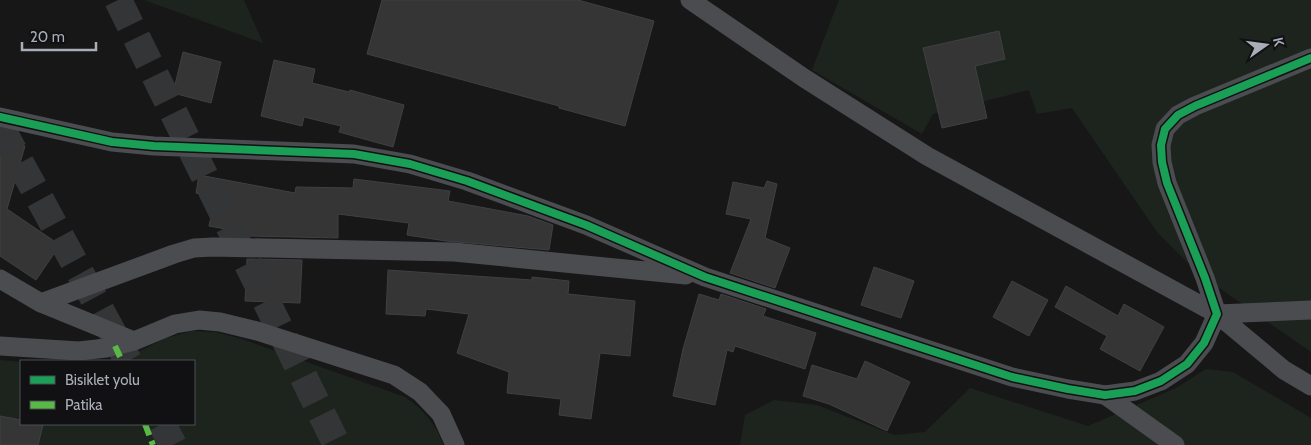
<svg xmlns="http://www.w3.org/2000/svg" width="1311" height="445" font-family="Cabin,sans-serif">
  <rect width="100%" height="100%" fill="#171717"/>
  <path fill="#1d241e" d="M144,0H244L263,43Z
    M839,0H1311V352L1205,278L1188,263L1157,232L1072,108L1037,114L1029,90L933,114L922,134L812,70Z
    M192,331L215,332L242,339L405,397C422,408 437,425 443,445H0V360L21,362V424H194V361H115L122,360L166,338Z
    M1206,369L1233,372L1311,418V445H740L745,415L774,400L817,405L894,435L925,432L970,388L1088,426L1176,388Z"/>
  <path fill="#353536" stroke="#3f4043" d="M382,0H578L654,21L625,126L559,108V106L367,54Z
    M999,31L1005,59L975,66L987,118L942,128L923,48Z
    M183,52L221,62L211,103L173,93Z
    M274,60L315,69L312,83L349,92L350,90L404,105L393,147L339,132L341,126L304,117L302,126L261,116Z
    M0,139L25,146L7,209L60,245L36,280L0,256Z
    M199,175L295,193L296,187L353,188L354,179L450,191L448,201L528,216L553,225L549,250L446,241L407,235L409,223L338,214V238L247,236L248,233L209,226L215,197L196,193Z
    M767,181L777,184L765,238L790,248L775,288L730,273L751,219L726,214L733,182L764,188Z
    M247,259L302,260L300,303L245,301Z
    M874,267L914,281L901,318L861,305Z
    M388,270L532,280V277L569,281L568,294L635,301L630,356L600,353L591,419L559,415L561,399L507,393L509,372L457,353L469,314L426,309L425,316L386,314Z
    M1012,281L1048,300L1029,336L993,317Z
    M1066,286L1118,316L1124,304L1164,327L1140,371L1100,349L1107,336L1055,307Z
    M699,294L719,300L721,294L766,309L763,316L816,333L805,369L735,346L733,352L727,350L715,405L673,396L683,349Z
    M865,361L910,382L887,431L829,404L803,396L812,365L857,379Z
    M0,416L21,420V424L43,425L38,445H0Z"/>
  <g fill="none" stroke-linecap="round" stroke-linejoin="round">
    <path stroke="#343537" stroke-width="28" stroke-dasharray="28 14" stroke-linecap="butt" d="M118,0L337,445
      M0,126L128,361
      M162,424L173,445"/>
    <path stroke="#4b4c50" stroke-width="19" d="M690,0L804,78L927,156L1217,314L1284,370L1311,386
      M0,117L112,142L154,146L354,154L410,164L467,181L586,225L705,277L1012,377L1068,389L1105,395L1135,391L1161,381L1187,364L1204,343L1217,314L1205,278L1167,183L1162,162L1161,145L1165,129L1178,115L1195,106L1311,58
      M0,279L41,303L134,341
      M41,303L174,254L194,248L213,247L454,252L686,275
      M1217,314L1311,310
      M0,346L79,351L106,348L134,341L175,324L199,320L220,322L257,331L394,375L420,392L441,414L455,445
      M1105,395L1175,445"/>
    <path stroke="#58b947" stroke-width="6" stroke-dasharray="12 6" stroke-linecap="butt" d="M115,346L122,361
      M145,424L153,445"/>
    <defs>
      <path id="cycleway" d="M0,117L112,142L154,146L354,154L410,164L467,181L586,225L705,277L1012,377L1068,389L1105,395L1135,391L1161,381L1187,364L1204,343L1217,314L1205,278L1167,183L1162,162L1161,145L1165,129L1178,115L1195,106L1311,58"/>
    </defs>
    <use href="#cycleway" stroke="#111113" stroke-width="11"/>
    <use href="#cycleway" stroke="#1a9f57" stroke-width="8"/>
  </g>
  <rect x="20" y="360" width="175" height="65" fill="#111113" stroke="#4d4f55"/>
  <rect x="30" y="376" width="25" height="8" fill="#1a9f57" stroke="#4d4f55"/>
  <text x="65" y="385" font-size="15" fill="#a8adb8">Bisiklet yolu</text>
  <rect x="30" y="401" width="25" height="8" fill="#58b947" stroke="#4d4f55"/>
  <text x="65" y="410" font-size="15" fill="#a8adb8">Patika</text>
  <g transform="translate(1266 45) rotate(76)" stroke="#111113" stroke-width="4" paint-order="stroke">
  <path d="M0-4L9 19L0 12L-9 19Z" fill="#a8adb8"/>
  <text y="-8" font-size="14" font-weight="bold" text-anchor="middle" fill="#a8adb8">K</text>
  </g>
  <path d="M22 42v8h74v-8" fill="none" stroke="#a8adb8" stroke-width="2.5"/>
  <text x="30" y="42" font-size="15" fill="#a8adb8" stroke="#111113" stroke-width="4" paint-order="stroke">20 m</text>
</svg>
